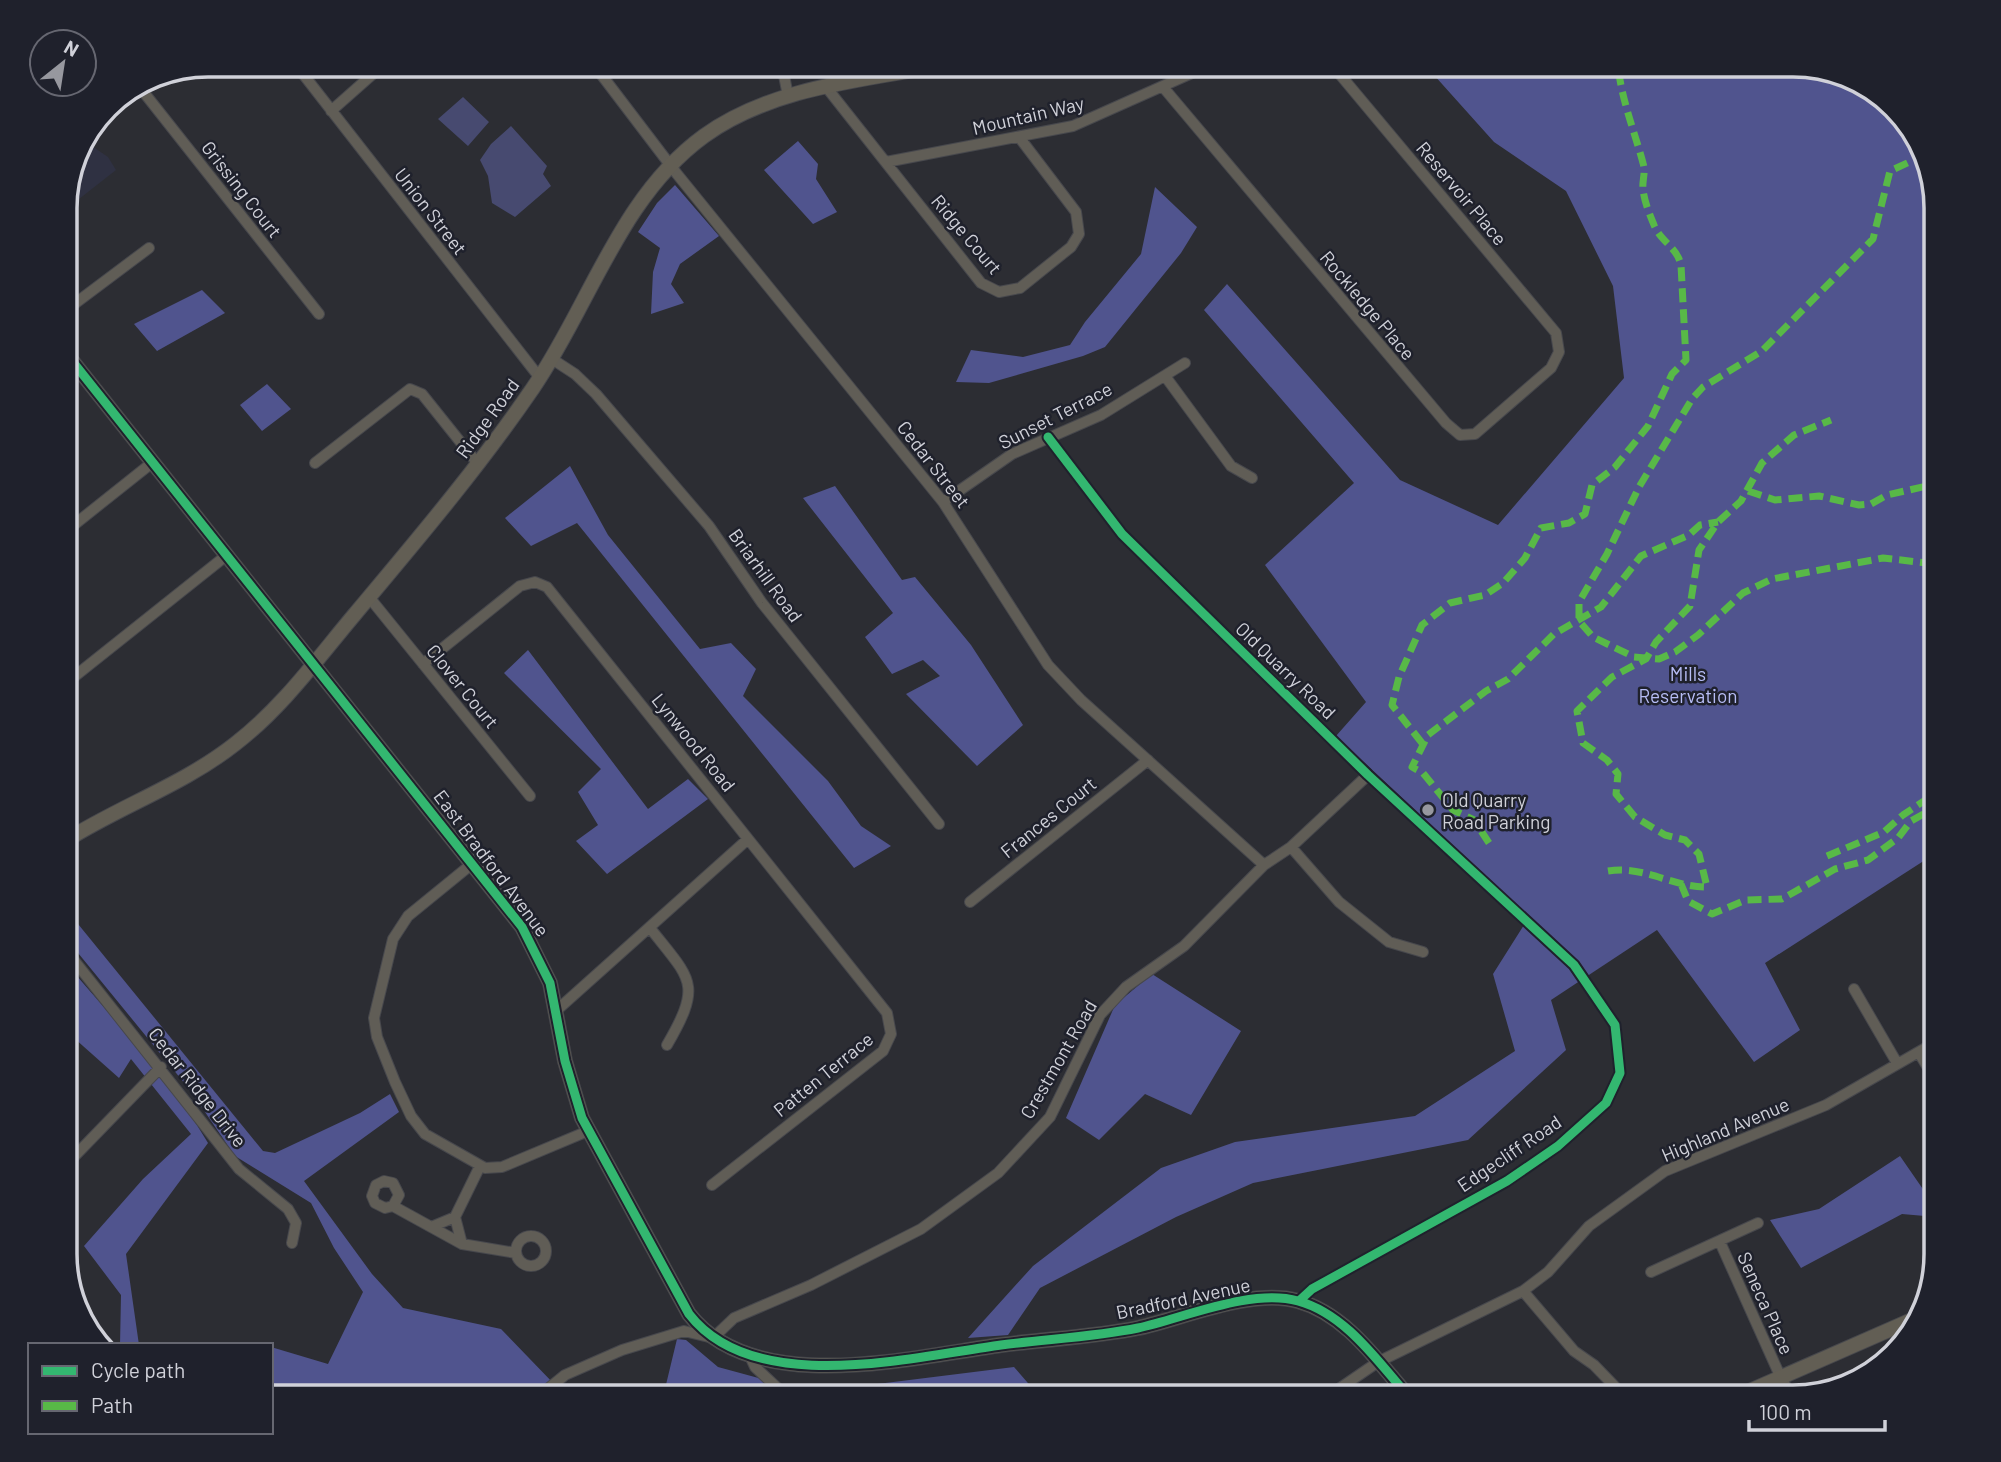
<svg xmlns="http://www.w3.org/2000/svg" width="2001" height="1462" font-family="Barlow,sans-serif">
  <rect width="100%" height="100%" fill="#2c2d33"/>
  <path fill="#2f3142" d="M83,140L108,157L116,170L65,210V198Z"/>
  <path fill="#474a70" d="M463,97L489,122L468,146L438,119Z
    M511,126L547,166L543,174L551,186L515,217L492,203L488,176L480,160L491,144Z"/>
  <path fill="#50548e" d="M1425,65H1794L1880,94L1921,144L1936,207V853L1765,963L1800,1030L1754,1062L1657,930L1551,1000L1566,1050L1468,1140L1253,1183L1176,1217L1040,1288L1008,1335L968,1338L1033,1266L1161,1168L1235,1142L1415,1116L1515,1051L1493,974L1529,917L1336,736L1366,702L1265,565L1354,483L1204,310L1227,284L1400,480L1498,525L1624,378L1613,286L1566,191L1494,142Z
    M798,141L818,164L816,179L837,212L813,224L764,170Z
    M675,185L719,236L680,264L671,284L684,303L651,314L653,272L660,248L638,232L657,203Z
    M1155,187L1197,227L1181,253L1105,347L1083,356L989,383L956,382L971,350L1023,357L1070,345L1085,322L1141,254Z
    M202,290L225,313L157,351L134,324Z
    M267,384L291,409L262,431L240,405Z
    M570,466L608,535L700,649L731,643L756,669L743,696L828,781L861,826L891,846L854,868L577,523L531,546L505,518Z
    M835,486L902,580L915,577L971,645L1023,725L977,766L906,694L940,676L923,660L892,674L865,637L893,613L803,498Z
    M528,650L648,809L688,779L708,799L607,874L576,841L598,825L578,792L601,769L504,673Z
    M65,908L263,1151L275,1153L360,1113L390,1094L399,1112L304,1181L372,1274L403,1308L501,1329L555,1385L544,1397H271V1347L328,1364L363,1292L334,1248L311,1203L235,1156L190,1090L65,937Z
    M65,962C114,1020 169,1077 208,1143L126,1254L139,1345H120L121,1295L84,1246L143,1179L191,1134L131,1059L119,1078L65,1030Z
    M1152,974L1241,1031L1191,1115L1145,1094L1099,1140L1066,1118L1115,1005Z
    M1900,1156L1936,1208V1217L1902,1214L1801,1268L1770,1220L1819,1209Z
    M677,1339L686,1340L718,1367L780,1384L837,1389L1014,1367L1040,1397L774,1395L772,1397H663Z"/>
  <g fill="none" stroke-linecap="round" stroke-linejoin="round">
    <defs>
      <path id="street" d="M296,65L540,378
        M594,65L677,174L943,502L1048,665L1081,700L1264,865
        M782,65L788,96
        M138,85L319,314
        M1163,87L1446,423L1460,435L1475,434L1551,368L1559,352L1556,333L1332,65
        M827,88L981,283L999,292L1020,288L1071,247L1079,234L1076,212L1019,137
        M331,111L383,65
        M886,162L1073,126L1210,65
        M65,311L149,248
        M552,359L575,374L596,394L709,526L762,603L939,824
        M1165,376L1231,466L1252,478
        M1048,437L1122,534L1368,775L1574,965L1615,1025L1620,1073L1606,1103L1558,1146L1507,1181L1312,1289L1299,1301
        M315,463L410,389L422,394L478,464
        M943,502L1012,454L1101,415L1185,363
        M65,532L153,462
        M369,597L530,796
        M423,664L520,586L535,582L547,587L887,1013L891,1034L883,1051L712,1185
        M65,684L227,555
        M1291,847L1339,902L1389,942L1423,952
        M473,863L408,916L393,939L374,1018L377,1037L395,1082L411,1116L425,1134L485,1168L502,1167L588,1131
        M970,902L1148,760
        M650,928C691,980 703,983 667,1045
        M65,949L239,1169L288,1209L296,1223L292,1243
        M1854,989L1897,1063
        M557,1010L748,839
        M1919,1053L1936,1081
        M65,1166L161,1067
        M393,1206L385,1208L375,1203L372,1196L376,1185L384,1181L393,1183L399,1195L393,1206L462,1244L516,1253
        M455,1217L462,1244
        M431,1227L455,1217L480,1166
        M516 1251a15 15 0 1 1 30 0a15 15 0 1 1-30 0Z
        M1720,1242L1781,1378L1792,1397
        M1651,1272L1758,1223
        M1523,1291L1574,1351L1594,1365L1625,1397
        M749,1354L755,1367L787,1397
        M538,1397L565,1375L622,1350L684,1331L713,1338L734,1318L811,1285L921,1229L998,1173L1050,1117L1100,1015L1126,987L1184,946L1264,865L1291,847L1368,775
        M1327,1397L1378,1362L1523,1291L1548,1272L1589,1226L1665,1171L1826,1105L1936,1042"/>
      <path id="secondary" d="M65,352L522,927L550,983L565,1061L582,1118L689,1314C754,1398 912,1357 1001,1345C1046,1339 1094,1337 1138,1328C1184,1318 1251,1288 1298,1301C1346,1314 1378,1362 1409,1397
        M65,841C120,806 183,785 235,744C282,708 317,659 355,614C417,540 479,467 533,388C590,305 620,197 704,136C772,87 863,80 943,65
        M1736,1397L1914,1319"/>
    </defs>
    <use href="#street" stroke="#47484d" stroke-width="12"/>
    <use href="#secondary" stroke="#47484d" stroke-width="16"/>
    <use href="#street" stroke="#605d56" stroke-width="10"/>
    <use href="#secondary" stroke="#625e54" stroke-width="14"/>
    <path stroke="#58b947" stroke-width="7" stroke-dasharray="14 7" stroke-linecap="butt" d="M1923,150L1918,158L1890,171L1873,239L1762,351L1703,387L1692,399L1639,487L1607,554L1579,602V621L1593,637L1634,657L1659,659L1675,652L1698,635L1743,593L1772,579L1883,558L1936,564
      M1748,491L1775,500L1819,496L1859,505L1871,504L1887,495L1936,484
      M1422,743L1392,705L1399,677L1422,625L1450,603L1485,595L1503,583L1525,558L1541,528L1569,523L1585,514L1592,485L1615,467L1648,426L1672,374L1686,360L1681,265C1677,247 1661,242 1654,225C1650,215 1644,201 1643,189C1642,180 1646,173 1643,163C1634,130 1621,98 1618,65
      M1489,843L1474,820L1453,810L1423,773L1412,767L1428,735L1486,691L1508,679L1554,634L1601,607L1641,556L1689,535L1700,525L1718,522
      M1827,856L1884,832L1903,815L1936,793
      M1608,871C1644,865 1671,887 1707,887L1699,854L1685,840L1665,835L1635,817L1616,794L1618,774L1607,760L1583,743L1577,711L1612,677L1646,659L1656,642L1690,606L1699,550L1718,522L1741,501L1762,463L1794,435L1831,420
      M1681,884L1688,901L1712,914L1746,900L1782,899L1835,869L1868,860L1898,838L1911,821L1936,807"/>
    <defs>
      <path id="cycleway" d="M65,352L522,927L550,983L565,1061L582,1118L689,1314C754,1398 912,1357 1001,1345C1046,1339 1094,1337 1138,1328C1184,1318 1251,1288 1298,1301C1346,1314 1378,1362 1409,1397
        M1048,437L1122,534L1368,775L1574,965L1615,1025L1620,1073L1606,1103L1558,1146L1507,1181L1312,1289L1299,1301"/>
    </defs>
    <use href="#cycleway" stroke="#1f212c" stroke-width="13"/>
    <use href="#cycleway" stroke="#33b770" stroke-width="9"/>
  </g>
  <circle fill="#97989f" stroke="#1f212c" stroke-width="2.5" cx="1428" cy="810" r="7"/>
  <g text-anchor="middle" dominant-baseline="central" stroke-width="5" stroke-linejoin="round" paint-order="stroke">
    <g font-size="19" fill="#d0d1d9" stroke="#1f212c">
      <text transform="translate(1028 115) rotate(-13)">Mountain Way</text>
      <text transform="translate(242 189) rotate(52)">Grissing Court</text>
      <text transform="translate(1462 193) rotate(50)">Reservoir Place</text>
      <text transform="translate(431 211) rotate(52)">Union Street</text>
      <text transform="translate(967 234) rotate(50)">Ridge Court</text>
      <text transform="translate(1368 305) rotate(50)">Rockledge Place</text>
      <text transform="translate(1055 415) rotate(-27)">Sunset Terrace</text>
      <text transform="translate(487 418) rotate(-54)">Ridge Road</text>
      <text transform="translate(934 464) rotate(52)">Cedar Street</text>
      <text transform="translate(766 575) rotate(54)">Briarhill Road</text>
      <text transform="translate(1286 670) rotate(44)">Old Quarry Road</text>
      <text transform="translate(463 686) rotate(51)">Clover Court</text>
      <text transform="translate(694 742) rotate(51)">Lynwood Road</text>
      <text transform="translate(1048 817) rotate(-39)">Frances Court</text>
      <text transform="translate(492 863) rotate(53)">East Bradford Avenue</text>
      <text transform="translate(1058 1059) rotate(-60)">Crestmont Road</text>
      <text transform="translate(823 1074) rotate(-39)">Patten Terrace</text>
      <text transform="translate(198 1087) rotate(52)">Cedar Ridge Drive</text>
      <text transform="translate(1725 1129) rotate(-23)">Highland Avenue</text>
      <text transform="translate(1509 1153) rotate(-34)">Edgecliff Road</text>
      <text transform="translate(1183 1298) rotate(-12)">Bradford Avenue</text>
      <text transform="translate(1766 1303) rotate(66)">Seneca Place</text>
    </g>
    <g font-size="19" fill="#b7bdf6" stroke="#1f212c">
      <text x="1688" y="673">Mills<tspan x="1688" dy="22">Reservation</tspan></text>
    </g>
    <g font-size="19" fill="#d0d1d9" stroke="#1f212c" text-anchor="start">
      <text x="1442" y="799">Old Quarry<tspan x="1442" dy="22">Road Parking</tspan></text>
    </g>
  </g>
  <path d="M0 0H2001V1462H0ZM208 77H1793A131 131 0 0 1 1924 208V1254A131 131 0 0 1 1793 1385H208A131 131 0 0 1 77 1254V208A131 131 0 0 1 208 77Z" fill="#1f212c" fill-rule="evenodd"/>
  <path fill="none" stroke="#d0d1d9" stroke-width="3.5" d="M208 77H1793A131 131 0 0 1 1924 208V1254A131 131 0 0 1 1793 1385H208A131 131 0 0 1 77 1254V208A131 131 0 0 1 208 77Z"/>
  <rect x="28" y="1343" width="245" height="91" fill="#1f212c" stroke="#666771" stroke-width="2"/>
  <rect x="42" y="1366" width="35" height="10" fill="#33b770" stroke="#666771" stroke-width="2"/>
  <text x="91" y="1378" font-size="21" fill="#d0d1d9">Cycle path</text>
  <rect x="42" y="1401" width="35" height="10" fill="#58b947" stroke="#666771" stroke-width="2"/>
  <text x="91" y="1413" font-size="21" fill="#d0d1d9">Path</text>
  <g transform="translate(63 63) rotate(30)"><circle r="33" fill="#1f212c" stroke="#666771" stroke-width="2"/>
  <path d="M0-5L12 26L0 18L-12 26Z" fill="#97989f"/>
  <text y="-10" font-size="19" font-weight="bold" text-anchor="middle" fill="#d0d1d9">N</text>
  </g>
  <path d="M1749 1420v10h136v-10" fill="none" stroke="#d0d1d9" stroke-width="3.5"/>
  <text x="1759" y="1420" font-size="21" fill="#d0d1d9" stroke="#1f212c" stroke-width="5" paint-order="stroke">100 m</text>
</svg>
